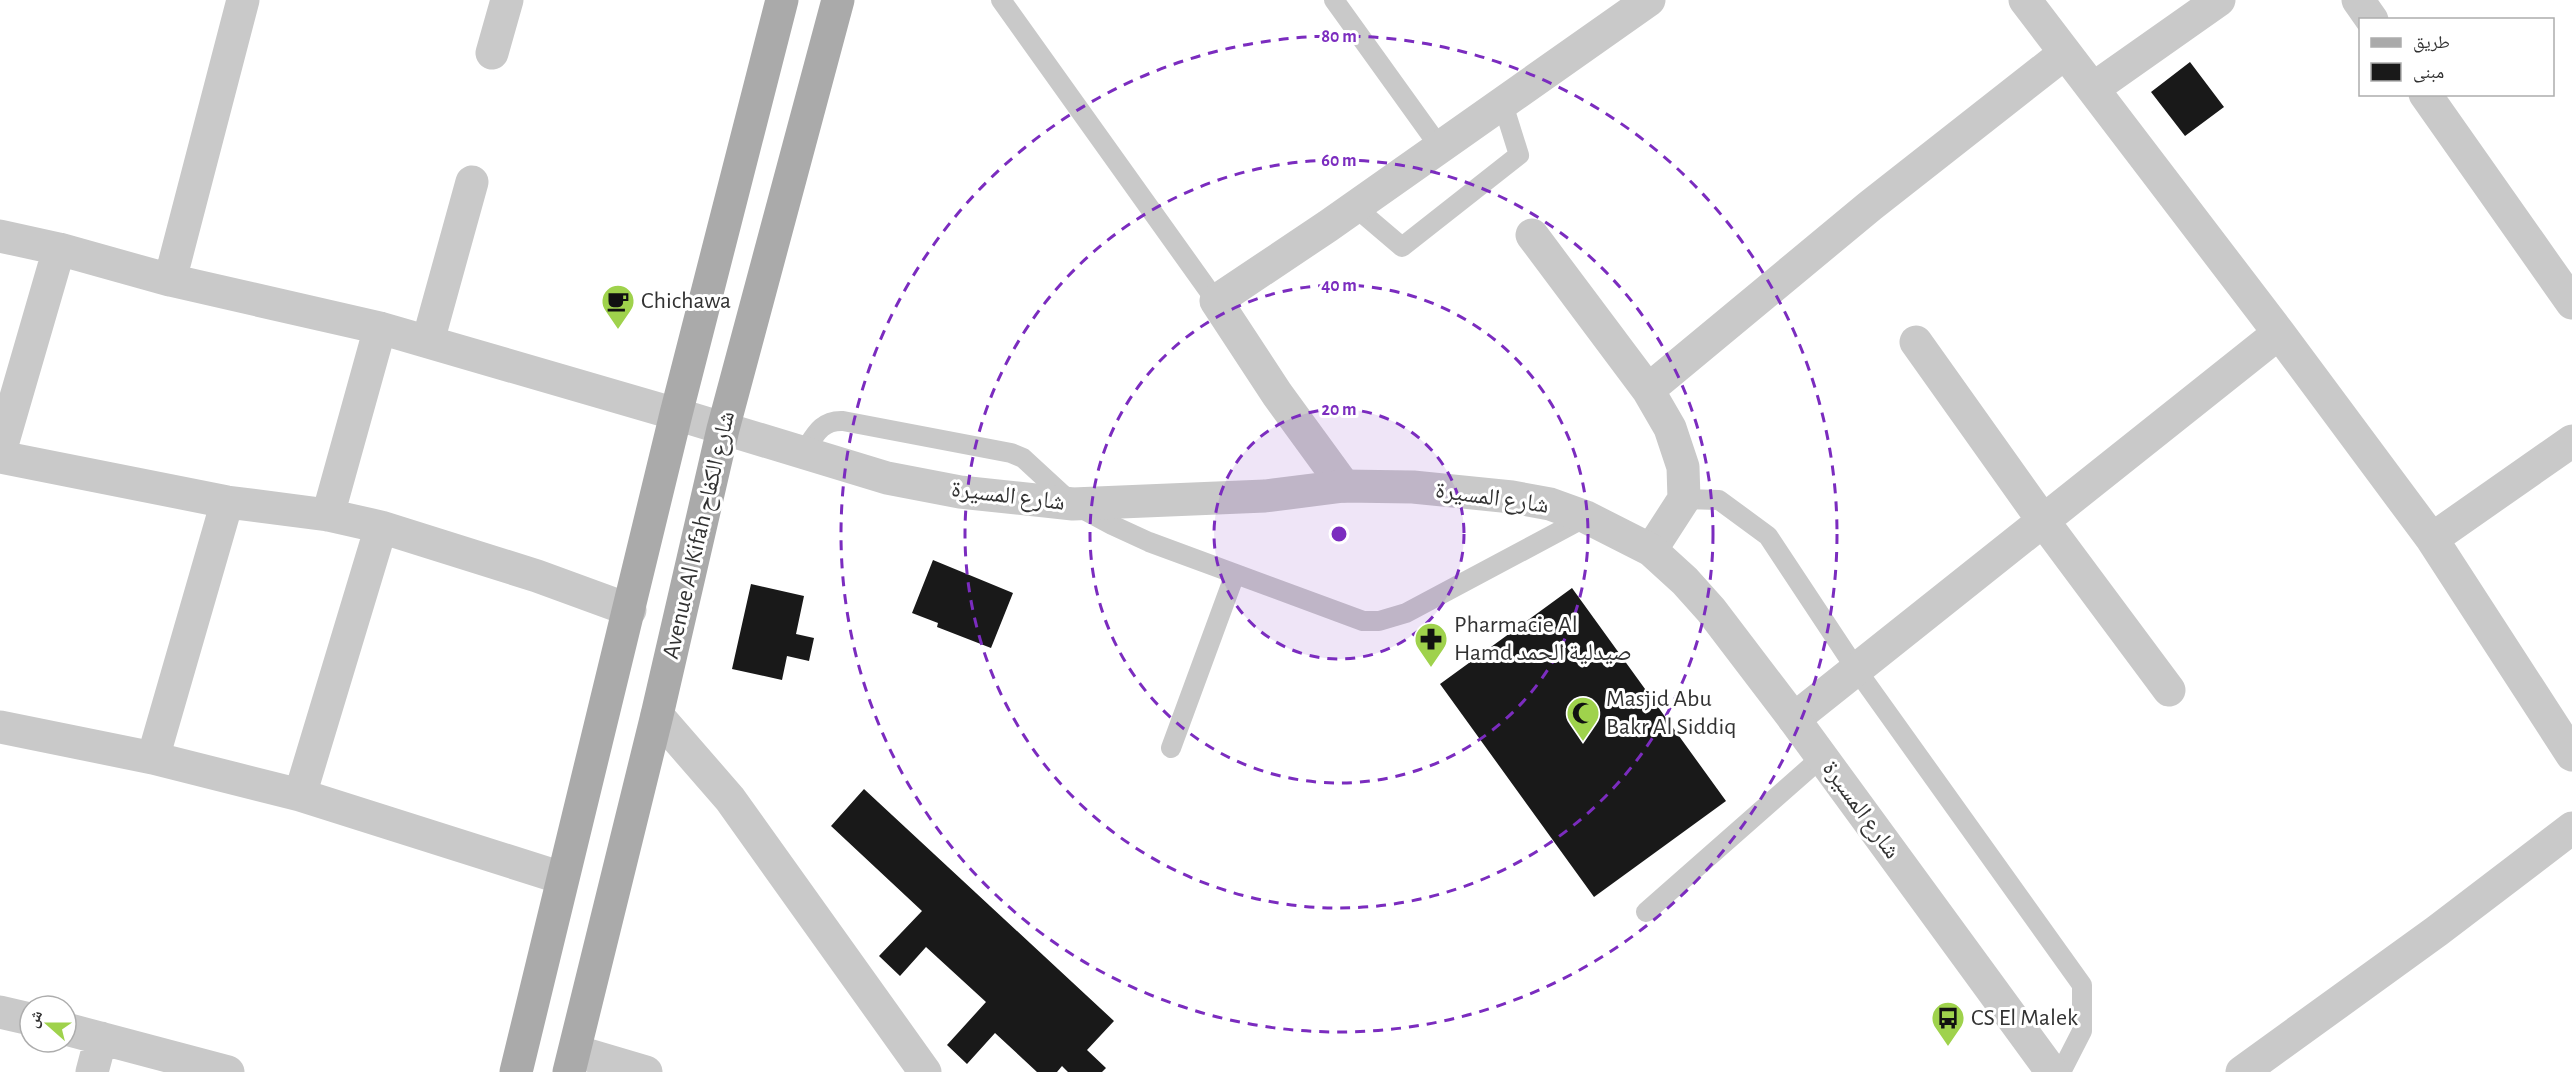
<svg xmlns="http://www.w3.org/2000/svg" width="2572" height="1072" font-family="'Alegreya Sans','Noto Naskh Arabic',sans-serif">
  <rect width="100%" height="100%" fill="#fff"/>
  <path fill="#191919" d="M2190,62L2224,107L2185,136L2151,92Z
    M933,560L1013,593L991,648L937,627L938,623L912,613Z
    M751,584L804,596L796,634L814,638L809,661L787,656L782,680L732,669Z
    M1572,588L1726,801L1594,897L1440,684Z
    M864,789L1114,1021L1087,1050L1106,1068L1102,1072H1068L1062,1066L1057,1072H1037L995,1033L967,1064L947,1045L986,1002L926,947L900,976L879,956L922,911L831,826Z"/>
  <g fill="none" stroke-linecap="round" stroke-linejoin="round">
    <path stroke="#c9c9c9" stroke-width="20" d="M1001,0L1216,301
      M1334,0L1439,146
      M1355,207L1402,247L1519,155L1502,101
      M804,452C815,435 821,420 843,421L1011,453L1023,458L1073,504L1112,525L1149,542L1363,621H1379L1406,613L1586,517
      M1684,499L1719,500L1768,536L1856,669L2082,985V1031L2061,1072
      M1171,748L1235,574
      M1646,912L1822,757"/>
    <path stroke="#c9c9c9" stroke-width="33" d="M2025,0L2279,333L2432,539L2572,755
      M2358,0L2372,20
      M492,53L507,0
      M2094,88L2219,0
      M2425,94L2572,303
      M1532,235L1648,390L1670,428L1683,467L1684,499L1651,550
      M0,236L59,249L170,280L380,328L676,414
      M170,280L243,0
      M428,341L472,182
      M1916,342L2044,522L2169,690
      M1648,390L1870,206L2065,53
      M0,452L59,249
      M0,457L227,502L328,515L381,527L537,576L630,610
      M1344,486L1277,394L1216,301L1328,226L1649,0
      M328,515L380,328
      M2432,539L2572,441
      M657,715L730,799L925,1072
      M1794,719L2279,333
      M0,727L153,758L300,795L562,878
      M153,758L227,502
      M300,795L381,527
      M0,1012L30,1019
      M66,1029L228,1072
      M575,1051L646,1072
      M92,1072L101,1038
      M2242,1072L2437,931L2572,828"/>
    <path stroke="#c9c9c9" stroke-width="33" d="M676,414L887,478L960,492L1073,504L1265,496L1344,486L1413,487L1512,497L1550,504L1586,517L1651,550L1685,581L1711,610L1794,719L2052,1072"/>
    <path stroke="#aaa" stroke-width="33" d="M516,1072L676,414L782,0
      M569,1072L657,715L723,429L838,0"/>
  </g>
  <circle cx="1339" cy="534" r="125" fill="#7b2cbf" fill-opacity=".12"/>
  <g fill="none" stroke="#7b2cbf" stroke-width="3" stroke-dasharray="10 8">
    <circle cx="1339" cy="534" r="125"/>
    <circle cx="1339" cy="534" r="249"/>
    <circle cx="1339" cy="534" r="374"/>
    <circle cx="1339" cy="534" r="498"/>
  </g>
  <defs>
    <symbol id="cafe-pin" viewBox="-11 -11 22 30"><path d="M0 17L-7.5 6A9.5 9.5 0 1 1 7.5 6Z" fill="#9fd24c" stroke="#fff"/><path d="M-5.5-4.5H6V0H3Q3 3.5 0 3.5H-2.5Q-5.5 3.5-5.5 0ZM3-3.2v2h1.7v-2ZM-6 4.5H4V6H-6Z" fill="#111"/></symbol>
    <symbol id="pharmacy-pin" viewBox="-11 -11 22 30"><path d="M0 17L-7.5 6A9.5 9.5 0 1 1 7.5 6Z" fill="#9fd24c" stroke="#fff"/><path d="M-2-6h4v4h4v4h-4v4h-4v-4h-4v-4h4Z" fill="#111"/></symbol>
    <symbol id="mosque-pin" viewBox="-11 -11 22 30"><path d="M0 17L-7.5 6A9.5 9.5 0 1 1 7.5 6Z" fill="#9fd24c" stroke="#fff"/><path d="M3.5-4.9A6 6 0 1 0 3.5 4.9A5 5 0 1 1 3.5-4.9Z" fill="#111"/></symbol>
    <symbol id="bus-pin" viewBox="-11 -11 22 30"><path d="M0 17L-7.5 6A9.5 9.5 0 1 1 7.5 6Z" fill="#9fd24c" stroke="#fff"/><path d="M-5-6H5V4H4V6H2V4H-2V6H-4V4H-5ZM-3.5-4V0h7V-4ZM-3.5 1.2v1.5H-2V1.2ZM2 1.2v1.5H3.5V1.2Z" fill="#111"/></symbol>
  </defs>
  <g fill-rule="evenodd">
    <use href="#cafe-pin" x="599" y="282" width="38" height="52"/>
    <use href="#pharmacy-pin" x="1412" y="620" width="38" height="52"/>
    <use href="#mosque-pin" x="1564" y="694" width="38" height="52"/>
    <use href="#bus-pin" x="1929" y="999" width="38" height="52"/>
  </g>
  <g text-anchor="middle" dominant-baseline="central" stroke-width="6" stroke-linejoin="round" paint-order="stroke">
    <g font-size="24" fill="#323232" stroke="#fff" text-anchor="start">
      <text x="641" y="301">Chichawa</text>
      <text x="1454" y="625">Pharmacie Al<tspan x="1454" dy="28">Hamd صيدلية الحمد</tspan></text>
      <text x="1606" y="699">Masjid Abu<tspan x="1606" dy="28">Bakr Al Siddiq</tspan></text>
      <text x="1971" y="1018">CS El Malek</text>
    </g>
    <g font-size="24" fill="#323232" stroke="#fff">
      <text transform="translate(1008 496) rotate(7)">شارع المسيرة</text>
      <text transform="translate(1492 498) rotate(8)">شارع المسيرة</text>
      <text transform="translate(699 535) rotate(-77)">Avenue Al Kifah شارع الكفاح</text>
      <text transform="translate(1861 810) rotate(54)">شارع المسيرة</text>
    </g>
  </g>
  <circle cx="1339" cy="534" r="9" fill="#7b2cbf" stroke="#fff" stroke-width="3"/>
  <g font-size="18" text-anchor="middle" font-weight="bold" fill="#7b2cbf" stroke="#fff" stroke-width="6" stroke-linejoin="round" paint-order="stroke">
    <text x="1339" y="42">80 m</text>
    <text x="1339" y="166">60 m</text>
    <text x="1339" y="291">40 m</text>
    <text x="1339" y="415">20 m</text>
  </g>
  <rect x="2359" y="18" width="195" height="78" fill="#ffffff" stroke="#adadad" stroke-width="1.5"/>
  <rect x="2371" y="38" width="30" height="9" fill="#aaaaaa" stroke="#adadad" stroke-width="1.5"/>
  <text x="2413" y="48" font-size="18" fill="#323232">طريق</text>
  <rect x="2371" y="63" width="30" height="18" fill="#191919" stroke="#adadad" stroke-width="1.5"/>
  <text x="2413" y="78" font-size="18" fill="#323232">مبنى</text>
  <g transform="translate(48 1024) rotate(291)"><circle r="28" fill="#ffffff" stroke="#adadad" stroke-width="1.5"/>
  <path d="M0-4.5L10 22L0 15L-10 22Z" fill="#9fd24c"/>
  <text y="-9" font-size="16" font-weight="bold" text-anchor="middle" fill="#323232">ش</text>
  </g>
</svg>
